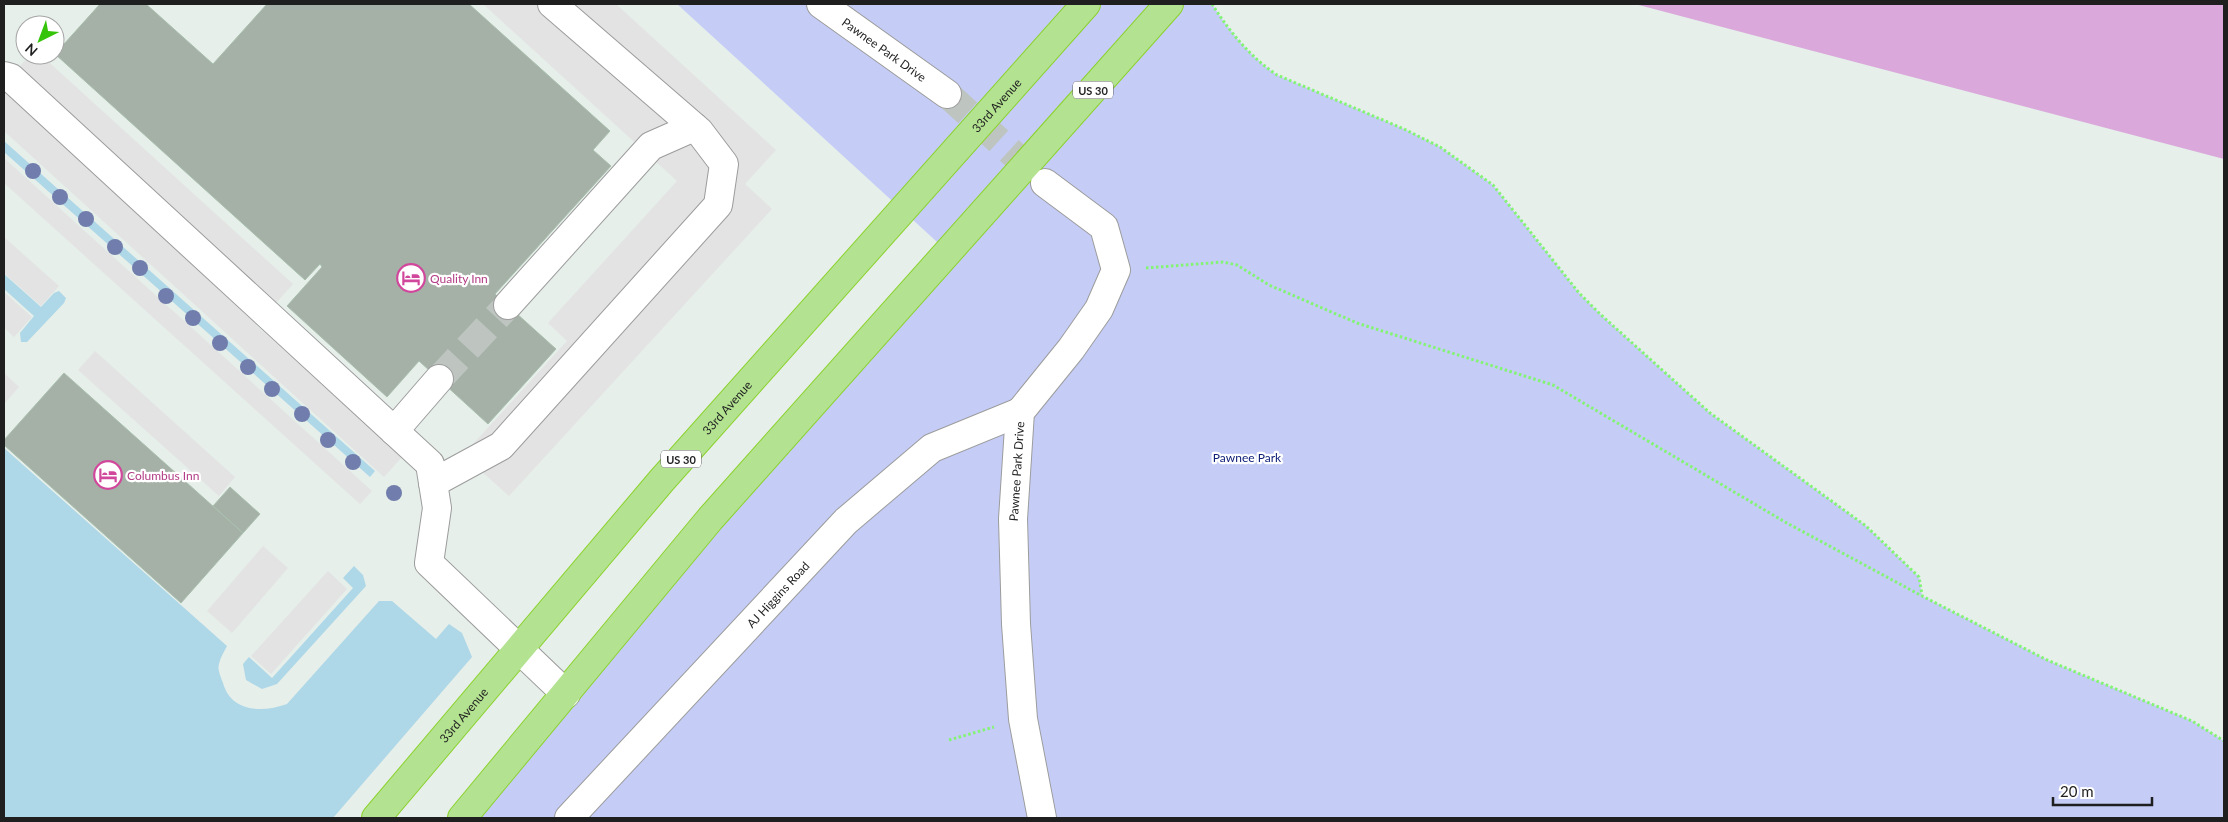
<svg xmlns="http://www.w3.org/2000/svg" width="2228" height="822" font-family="Lato,sans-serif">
  <rect width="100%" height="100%" fill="#e6efea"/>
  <path fill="#aed7e7" d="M4,141L375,471L370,477L4,152Z
    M4,274L41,307L54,293L59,291L66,298L64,303L27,342H21L20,333L34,316L4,289Z
    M4,448L227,646C224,652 220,658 219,664C217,669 221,677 223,683C231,712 262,713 287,704L379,601H392L436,639L449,624L462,633L472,657L333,818H4Z
    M354,566L363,575L366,586L277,684L262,689L246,680L243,664L249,657L272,678L353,588L343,578Z"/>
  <path fill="#c5cdf7" d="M677,4H1212C1229,31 1250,57 1277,75L1404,129L1440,147L1493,185L1579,293L1600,314L1710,413L1866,526L1919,577L1922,596L2047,660L2192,721L2224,741V818H462L948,252Z"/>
  <path fill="#e3e3e3" d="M483,4H616L776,150L745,184L772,209L509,496L463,455L567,341L548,323L677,181Z
    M30,55H41L293,284L256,325L402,457L384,477L4,131V84Z
    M4,158L372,491L360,504L4,183Z
    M4,237L59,286L41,306L4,273Z
    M4,292L32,317L14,337L4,328Z
    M95,351L235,477L219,496L78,370Z
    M4,373L19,387L4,404Z
    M263,546L288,568L232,633L207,611Z
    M328,571L347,589L271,674L251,656Z"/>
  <path fill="#daa8db" d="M1635,4H2224V159Z"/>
  <path fill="#a5b1a7" stroke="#a9c0ae" d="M100,4H146L213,64L267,4H469L610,131L593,150L611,166L495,294L556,349L488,424L419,361L387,397L287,306L322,267L320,264L305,280L55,54Z
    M64,373L243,533L181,603L4,445V440Z
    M230,487L260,514L243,533L213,506Z"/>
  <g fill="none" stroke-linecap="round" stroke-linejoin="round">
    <path stroke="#bec5c1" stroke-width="28" stroke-dasharray="28 14" stroke-linecap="butt" d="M947,94L1042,180
      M439,379L508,305"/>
    <defs>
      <g id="minor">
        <path id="s1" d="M821,4L947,94"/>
        <path d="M4,76L11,78L430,464L437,508L429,563L566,694"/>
        <path d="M508,305L651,146L694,127"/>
        <path d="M394,431L439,379"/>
        <path d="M433,483L501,446L718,205L724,164L699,131L552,4"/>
        <path id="s2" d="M569,818L846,521L932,448L1020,412"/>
        <path id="s3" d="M1042,818L1023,719L1016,624L1013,519L1020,412L1071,349L1099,309L1116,270L1104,227L1045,183"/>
      </g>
      <g id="highway">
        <path id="s4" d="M376,818L662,480L1086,4"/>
        <path d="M462,818L710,519L1169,4"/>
      </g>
    </defs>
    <use href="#minor" stroke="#9c9c9c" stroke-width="30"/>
    <use href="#highway" stroke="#8cd22e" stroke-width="30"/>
    <path stroke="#83f373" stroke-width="3" stroke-dasharray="2.5 2.5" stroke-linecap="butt" d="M1212,4C1229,31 1250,57 1277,75L1404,129L1440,147L1493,185L1579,293L1600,314L1710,413L1866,526L1919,577L1922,595
      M1146,268L1223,262L1237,265L1269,285L1357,323L1553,385L1785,522L1922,596L2047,660L2192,721L2224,741
      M949,740L994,727"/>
    <use href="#minor" stroke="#fff" stroke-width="28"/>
    <use href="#highway" stroke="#b3e291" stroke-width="28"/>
  </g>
  <g fill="#717dac">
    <circle cx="33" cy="171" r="8"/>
    <circle cx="60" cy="197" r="8"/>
    <circle cx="86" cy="219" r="8"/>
    <circle cx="115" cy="247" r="8"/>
    <circle cx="140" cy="268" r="8"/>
    <circle cx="166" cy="296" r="8"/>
    <circle cx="193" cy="318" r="8"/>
    <circle cx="220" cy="343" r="8"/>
    <circle cx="248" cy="367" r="8"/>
    <circle cx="272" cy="389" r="8"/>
    <circle cx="302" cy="414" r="8"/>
    <circle cx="328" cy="440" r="8"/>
    <circle cx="353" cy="462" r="8"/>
    <circle cx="394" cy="493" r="8"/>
  </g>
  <defs>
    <symbol id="hotel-ring" viewBox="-11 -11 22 22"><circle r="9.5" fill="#fff" stroke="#d1479c" stroke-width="1.5"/><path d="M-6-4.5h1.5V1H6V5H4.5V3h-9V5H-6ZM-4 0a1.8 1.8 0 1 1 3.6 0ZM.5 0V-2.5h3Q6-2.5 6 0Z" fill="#d1479c"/></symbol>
  </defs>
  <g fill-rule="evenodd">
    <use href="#hotel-ring" x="395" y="262" width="32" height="32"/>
    <use href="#hotel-ring" x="92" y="459" width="32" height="32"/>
  </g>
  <g text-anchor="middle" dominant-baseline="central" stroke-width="4.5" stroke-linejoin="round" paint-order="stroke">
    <g fill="#fff" stroke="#626262" stroke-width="1">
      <rect x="1073" y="81.5" width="40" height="17" rx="4"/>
      <rect x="661" y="450.5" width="40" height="17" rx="4"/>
    </g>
    <g font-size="11" font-weight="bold" fill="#1f1f1f">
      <text x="1093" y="90">US 30</text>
      <text x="681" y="459">US 30</text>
    </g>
    <g font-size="12" fill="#1f1f1f" stroke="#fff">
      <text stroke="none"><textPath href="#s1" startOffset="78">Pawnee Park Drive</textPath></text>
      <text stroke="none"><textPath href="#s4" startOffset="945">33rd Avenue</textPath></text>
      <text stroke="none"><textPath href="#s4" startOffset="540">33rd Avenue</textPath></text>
      <text stroke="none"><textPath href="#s3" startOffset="349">Pawnee Park Drive</textPath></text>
      <text stroke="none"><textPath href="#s2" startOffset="306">AJ Higgins Road</textPath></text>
      <text stroke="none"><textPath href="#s4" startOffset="135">33rd Avenue</textPath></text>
    </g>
    <g font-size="12" fill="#b23c85" stroke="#fff" text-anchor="start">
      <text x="430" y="278">Quality Inn</text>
      <text x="127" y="475">Columbus Inn</text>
    </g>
    <g font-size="12" fill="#112079" stroke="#fff">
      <text x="1247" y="457">Pawnee Park</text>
    </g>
  </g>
  <rect width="2228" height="822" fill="none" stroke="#1f1f1f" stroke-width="10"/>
  <g transform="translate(40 40) rotate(222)"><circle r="24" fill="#ffffff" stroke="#a5a5a5"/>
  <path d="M0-4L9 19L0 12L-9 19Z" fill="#35c40a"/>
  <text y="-8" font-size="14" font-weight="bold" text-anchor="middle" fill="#1f1f1f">N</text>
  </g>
  <path d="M2053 797v8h99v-8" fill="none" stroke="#1f1f1f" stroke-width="2.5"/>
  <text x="2060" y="797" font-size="15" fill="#1f1f1f" stroke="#ffffff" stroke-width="4" paint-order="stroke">20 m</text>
</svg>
